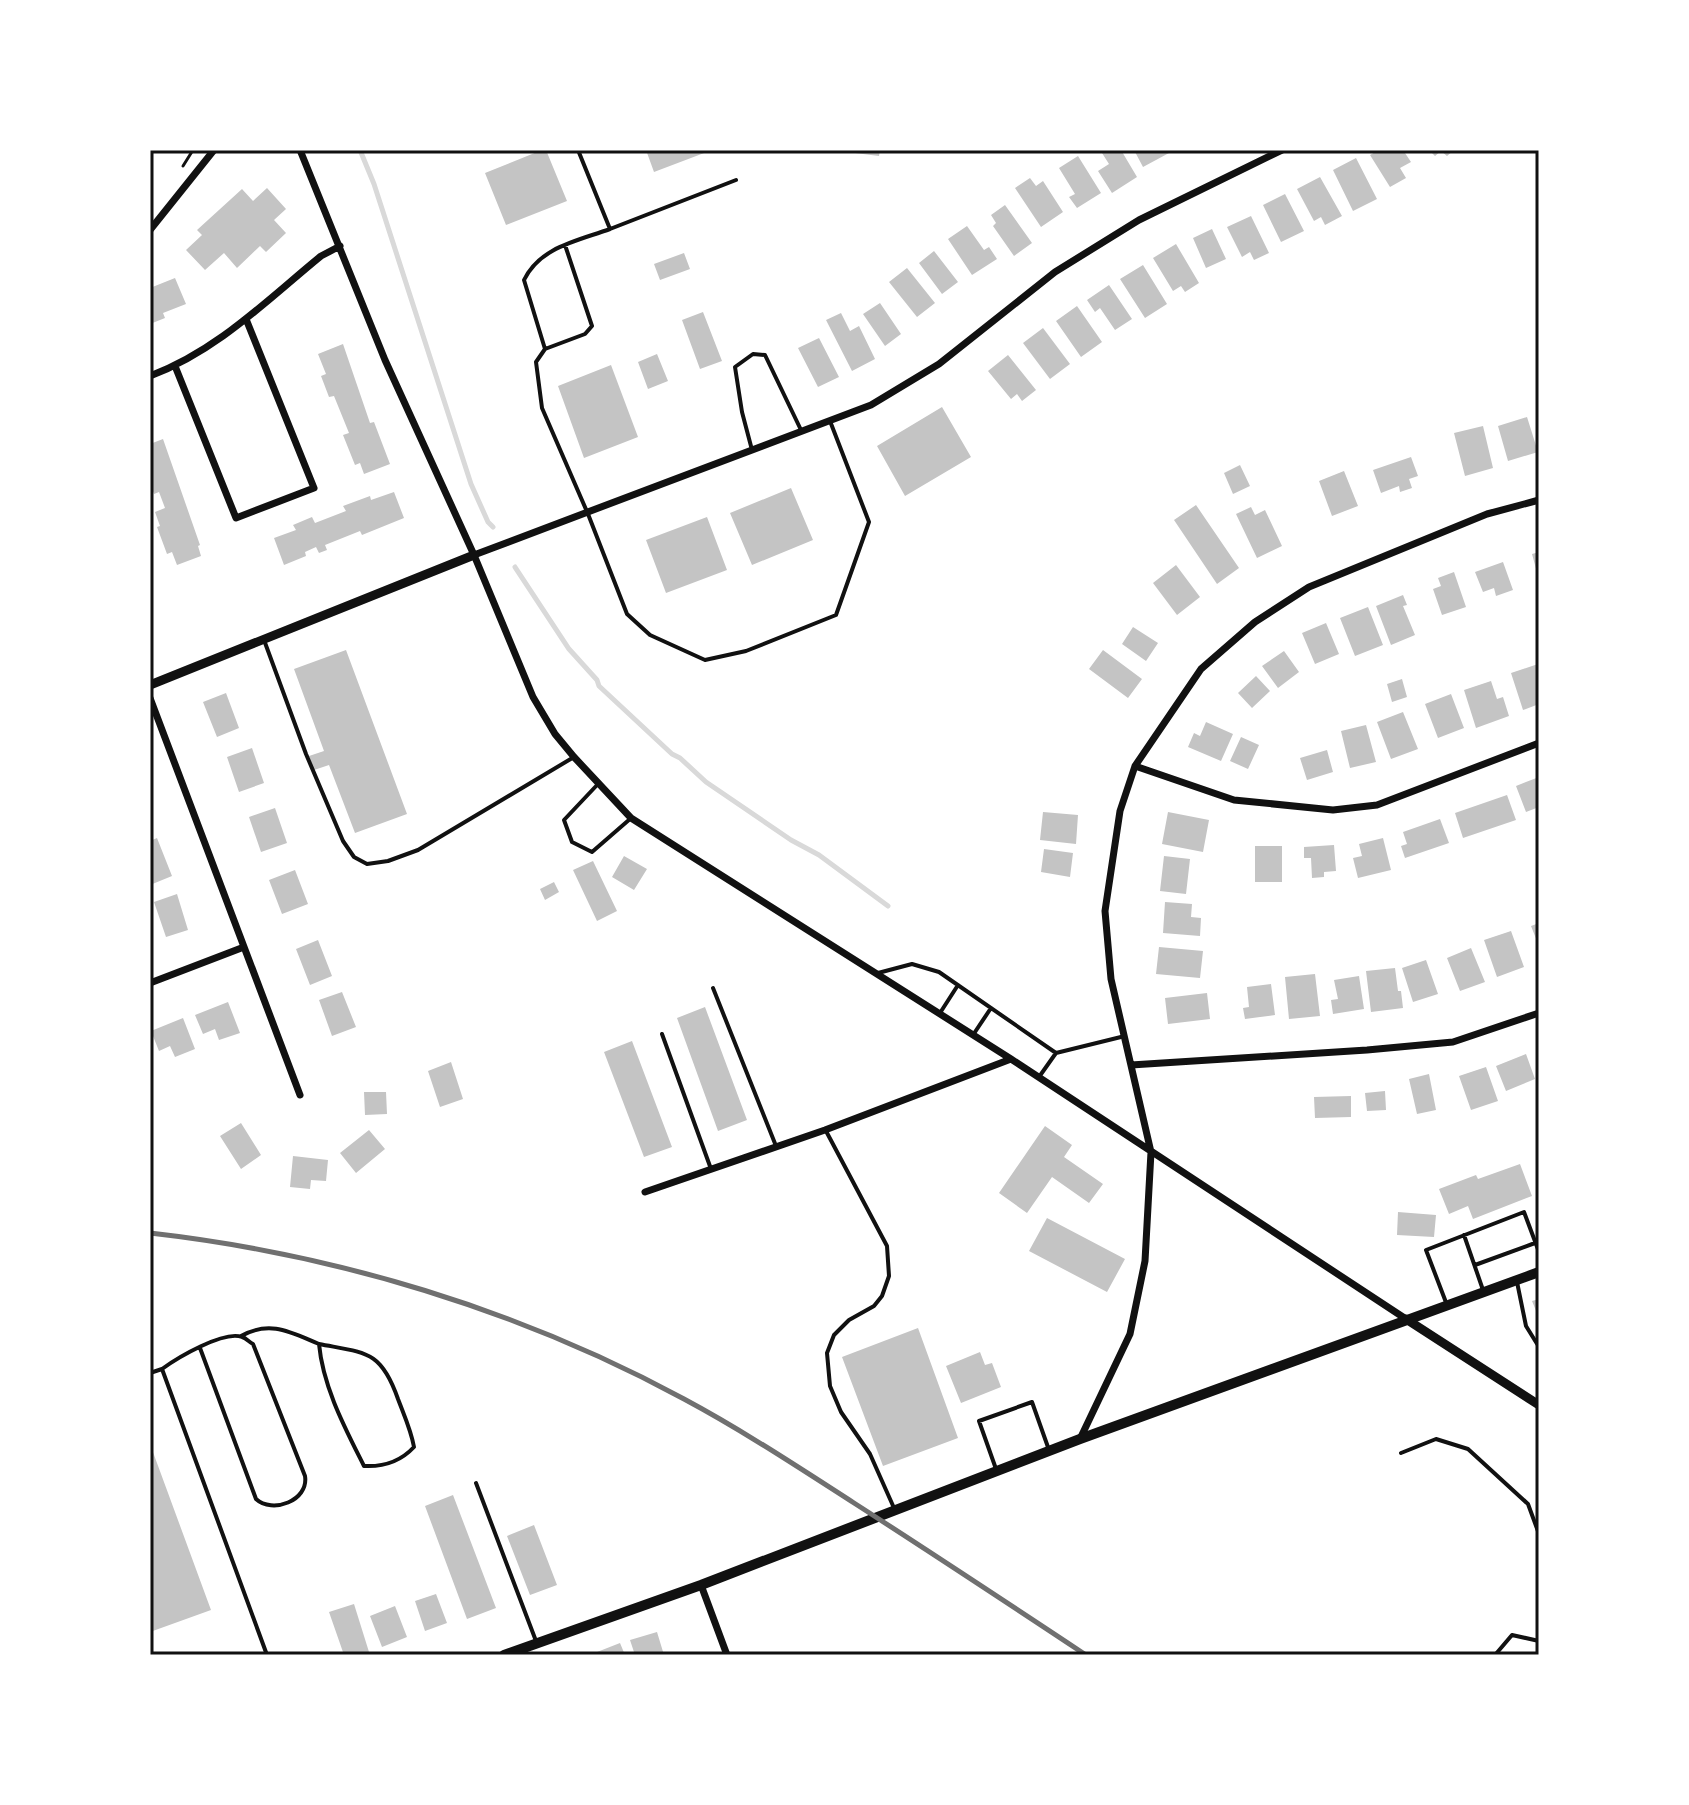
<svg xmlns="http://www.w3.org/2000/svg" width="1689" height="1805" font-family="'Zilla Slab',serif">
  <rect width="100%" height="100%" fill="#fff"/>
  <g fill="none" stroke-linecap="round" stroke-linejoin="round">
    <path stroke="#d9d9d9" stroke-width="5" d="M360,150L374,184L471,484L488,522L493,527
      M515,567L569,649L597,680L599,686L672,754L680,758L706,782L791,840L819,855L888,906"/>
  </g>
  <path fill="#c4c4c4" d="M542,150H546L567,201L506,225L485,173Z
    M646,150H712L654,172Z
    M855,150H880L879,156L855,153Z
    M1106,150H1121L1137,177L1112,193L1098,171L1109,164L1102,153Z
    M1134,150H1167L1169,153L1143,167Z
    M1379,150H1403L1411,162L1400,168L1406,178L1390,187L1370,155Z
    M1429,150H1454L1447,156L1441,151L1435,156Z
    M1078,156L1101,193L1077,208L1069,197L1075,194L1059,168Z
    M1356,158L1377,199L1353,211L1333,170Z
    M1320,177L1342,216L1325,225L1321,217L1314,221L1297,189Z
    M1030,178L1036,186L1043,181L1063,212L1041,227L1015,188Z
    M267,188L286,209L274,220L286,233L266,252L260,246L237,268L224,253L205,270L186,250L202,235L197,230L242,189L253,201Z
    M1285,194L1304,231L1281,242L1263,205Z
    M1005,205L1032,243L1014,256L993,226L996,223L991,215Z
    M1251,216L1269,253L1254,260L1250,252L1242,257L1227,227Z
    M967,226L984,250L989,247L997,259L972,275L948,239Z
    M1212,229L1226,259L1206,268L1193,238Z
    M1176,244L1199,283L1185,292L1181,286L1173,291L1153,258Z
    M934,251L958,282L942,294L919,263Z
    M684,253L690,269L660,280L654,264Z
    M1143,265L1167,304L1145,318L1120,279Z
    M907,268L935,303L917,317L889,282Z
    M175,278L186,304L163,313L165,318L150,324V288Z
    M1109,285L1132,319L1115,330L1100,308L1095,312L1087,300Z
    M880,303L901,334L885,346L863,314Z
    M1077,306L1102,342L1081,357L1056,321Z
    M703,312L722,361L700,369L682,320Z
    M841,313L850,331L859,326L875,359L852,371L826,320Z
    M1043,328L1070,364L1050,379L1023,343Z
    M819,338L839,377L818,387L798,348Z
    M343,344L370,423L374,422L390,464L364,474L360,463L355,465L343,435L349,433L334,396L329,397L321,376L326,374L318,354Z
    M657,354L668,381L648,389L638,362Z
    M1008,355L1036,390L1022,401L1017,394L1011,399L988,371Z
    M611,365L638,437L584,458L558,386Z
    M942,407L971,457L905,496L877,446Z
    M1527,417L1538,452L1508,461L1498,426Z
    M1483,426L1493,468L1465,476L1454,433Z
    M163,439L200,545L198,546L201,556L177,565L172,552L167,554L157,527L160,526L155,512L165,508L159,492L154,494L150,484V444Z
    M1411,457L1418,476L1409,479L1412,488L1400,492L1399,486L1381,493L1373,470Z
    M1240,465L1250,486L1233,494L1224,473Z
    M1344,471L1358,506L1332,516L1319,481Z
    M791,488L813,540L752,565L730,513Z
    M394,492L404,518L362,535L360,531L325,545L327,550L319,553L316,547L305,552L306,556L284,565L274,538L296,530L293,525L312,517L315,523L346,511L343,506L370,496L371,500Z
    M1196,505L1239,568L1217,584L1174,520Z
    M1251,507L1255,515L1265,510L1282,546L1257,558L1236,514Z
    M707,517L727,570L666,593L646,540Z
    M1539,552V576H1538L1532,554Z
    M1503,562L1513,590L1496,596L1494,588L1483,592L1475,572Z
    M1176,565L1200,597L1177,615L1153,583Z
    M1454,572L1466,607L1442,615L1433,589L1441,586L1438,578Z
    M1403,595L1407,605L1403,606L1415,635L1391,645L1376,606Z
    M1368,607L1383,645L1355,656L1340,618Z
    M1326,623L1339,654L1315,664L1302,633Z
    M1133,627L1158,643L1146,661L1122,644Z
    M346,650L407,814L355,833L329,765L314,770L309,756L324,751L294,669Z
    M1103,650L1142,679L1128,698L1089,669Z
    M1284,651L1299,672L1278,688L1262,666Z
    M1538,664L1539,704L1523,710L1511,673Z
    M1256,676L1270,691L1252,708L1238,693Z
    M1402,679L1407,697L1392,702L1387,684Z
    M1491,681L1497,699L1503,697L1509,716L1476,728L1464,690Z
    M226,693L239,728L217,737L203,702Z
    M1451,694L1464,728L1438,738L1425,704Z
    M1403,712L1418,749L1391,759L1377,722Z
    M1206,722L1233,734L1221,761L1188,747L1194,733L1200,736Z
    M1366,725L1376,762L1350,768L1341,731Z
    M1241,737L1259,745L1248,769L1230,761Z
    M252,748L264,783L239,792L227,757Z
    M1327,750L1333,772L1307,780L1300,758Z
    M1539,777V807L1526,812L1516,786Z
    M1507,795L1516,820L1463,838L1455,813Z
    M275,808L287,843L261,852L249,817Z
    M1043,812L1078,815L1076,844L1040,840Z
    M1168,812L1209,820L1203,852L1162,844Z
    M1440,819L1449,843L1405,858L1401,846L1407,844L1403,832Z
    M157,838L172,876L150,885V841Z
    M1383,838L1391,870L1358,878L1353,858L1362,856L1359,844Z
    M1334,845L1336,871L1324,872V877L1312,878L1311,858H1304V847Z
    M1255,846H1282V882H1255Z
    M1044,849L1073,853L1070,877L1041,872Z
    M624,856L647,869L634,890L612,877Z
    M1164,856L1190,859L1186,894L1160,891Z
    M593,861L617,911L597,921L573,870Z
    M295,870L308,904L282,914L269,880Z
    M554,882L559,892L545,900L540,889Z
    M177,894L188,930L166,937L154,902Z
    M1165,902L1192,904L1191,917L1201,918L1200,936L1163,933Z
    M1539,923V946L1531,926Z
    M1511,931L1524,967L1497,977L1484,940Z
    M318,940L332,976L310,985L296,949Z
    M1159,947L1203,951L1200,978L1156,974Z
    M1471,948L1485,982L1460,991L1447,958Z
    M1426,960L1438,994L1413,1002L1402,968Z
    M1395,968L1398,991H1401L1403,1008L1371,1012L1366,971Z
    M1315,974L1320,1016L1289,1019L1285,977Z
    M1359,976L1364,1009L1333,1014L1331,1000L1338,999L1334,980Z
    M1271,984L1275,1015L1245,1019L1243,1008L1249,1007L1247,987Z
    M342,992L356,1027L332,1036L319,1000Z
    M1207,993L1210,1019L1168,1024L1165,998Z
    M228,1002L240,1033L219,1040L215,1029L203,1034L195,1015Z
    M705,1007L747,1120L718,1131L677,1018Z
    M183,1018L195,1049L175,1057L170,1046L159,1051L151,1031Z
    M632,1041L672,1147L644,1157L604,1052Z
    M1526,1054L1535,1079L1506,1091L1496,1066Z
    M451,1062L463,1099L440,1107L428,1071Z
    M1486,1067L1498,1101L1471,1110L1459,1076Z
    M1429,1074L1436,1110L1417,1114L1409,1079Z
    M1385,1091L1386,1110L1367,1111L1365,1093Z
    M364,1092H386L387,1114L365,1115Z
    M1351,1096V1117L1315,1118L1314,1097Z
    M241,1123L261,1155L241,1169L220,1136Z
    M1045,1126L1072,1145L1064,1157L1103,1184L1089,1203L1052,1177L1027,1213L999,1193Z
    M369,1130L385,1149L356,1173L340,1153Z
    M293,1156L328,1160L326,1181L311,1180L310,1189L290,1187Z
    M1520,1164L1532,1196L1473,1219L1468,1206L1449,1214L1439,1189L1476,1175L1478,1179Z
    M1398,1212L1436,1215L1434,1237L1397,1235Z
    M1047,1218L1125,1259L1107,1292L1029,1251Z
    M1539,1299V1318L1532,1301Z
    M918,1328L958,1438L883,1466L842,1357Z
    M980,1352L985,1365L992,1363L1001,1387L961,1403L946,1366Z
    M150,1444L211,1610L150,1632Z
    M453,1495L496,1608L467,1619L425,1506Z
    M534,1525L557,1585L530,1595L507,1536Z
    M436,1594L447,1623L425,1631L415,1601Z
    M354,1604L369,1652L344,1655L329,1612Z
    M395,1606L407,1637L382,1647L370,1616Z
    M657,1632L664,1655H635L630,1640Z
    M620,1643L625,1655H598L597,1652Z"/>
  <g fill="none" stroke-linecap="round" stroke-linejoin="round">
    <path stroke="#111" stroke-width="3" d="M183,166L193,150"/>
    <path stroke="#111" stroke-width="4" d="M578,150L610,229L736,180
      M610,229C577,241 540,247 524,280L545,349L536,362L542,408L588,514L627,614L650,635L705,660L746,651L836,615L869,522L830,421
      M545,349L585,334L592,326L565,245
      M752,450L742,412L735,367L753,354L765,355L801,430
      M264,640L306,754L343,841L354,857L367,864L388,861L418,850L574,757
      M598,784L564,820L572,842L592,852L630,819
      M878,973L912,964L939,972L1056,1053L1125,1036
      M713,988L776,1146
      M940,1013L958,985
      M662,1034L711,1169
      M973,1035L991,1008
      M1039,1077L1056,1053
      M826,1131L887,1246L889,1276L882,1296L874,1306L849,1320L834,1335L827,1353L830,1386L841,1412L870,1454L894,1508
      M1464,1235L1483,1290
      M1475,1265L1535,1243
      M1517,1282L1526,1326L1539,1347
      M1447,1305L1426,1250L1524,1212L1539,1252
      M241,1336C270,1320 290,1332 319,1344C323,1387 345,1428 364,1466C383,1467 401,1461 414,1447C411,1430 404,1415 398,1399C381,1350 366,1353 319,1344
      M162,1369C177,1358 224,1330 242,1337C246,1338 249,1342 253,1344L305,1476C309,1501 272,1514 256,1499L200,1348
      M150,1373L162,1369L267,1655
      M1401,1453L1436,1439L1468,1449L1528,1504L1539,1534
      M996,1469L979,1421L1032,1402L1049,1450
      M476,1483L536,1641
      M1495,1655L1512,1635L1539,1641"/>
    <path stroke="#111" stroke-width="7" d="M300,150L385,360L474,555L533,697L555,734L574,757L631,818L1011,1059L1406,1319
      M150,230L214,150
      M175,366L236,518L314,488L246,319
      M150,376C217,351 267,300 321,256L340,246
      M474,555L871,405L939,364L1055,272L1139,220L1282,150
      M150,698L300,1095
      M1135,766L1234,800L1333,810L1377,805L1539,743
      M150,983L244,947
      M1131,1065L1367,1050L1453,1042L1539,1013
      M645,1192L825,1130L1011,1059
      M1080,1439L1130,1334L1145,1261L1151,1152L1111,979L1105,911L1120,811L1135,766L1201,669L1255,622L1309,587L1487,514L1539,500
      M701,1585L727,1655"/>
    <path stroke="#111" stroke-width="9" d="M150,685L474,555
      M1406,1319L1539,1405"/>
    <path stroke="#111" stroke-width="10" d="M504,1655L701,1585L1080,1439L1539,1272"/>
    <path stroke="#707070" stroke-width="5" d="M150,1233C335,1254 520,1310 684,1399C742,1430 798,1467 854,1503C932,1553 1009,1604 1086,1655"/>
  </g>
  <rect width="1689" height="1805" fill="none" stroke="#ffffff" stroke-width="304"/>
  <rect x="152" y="152" width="1385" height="1501" fill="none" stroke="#111" stroke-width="3"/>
</svg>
